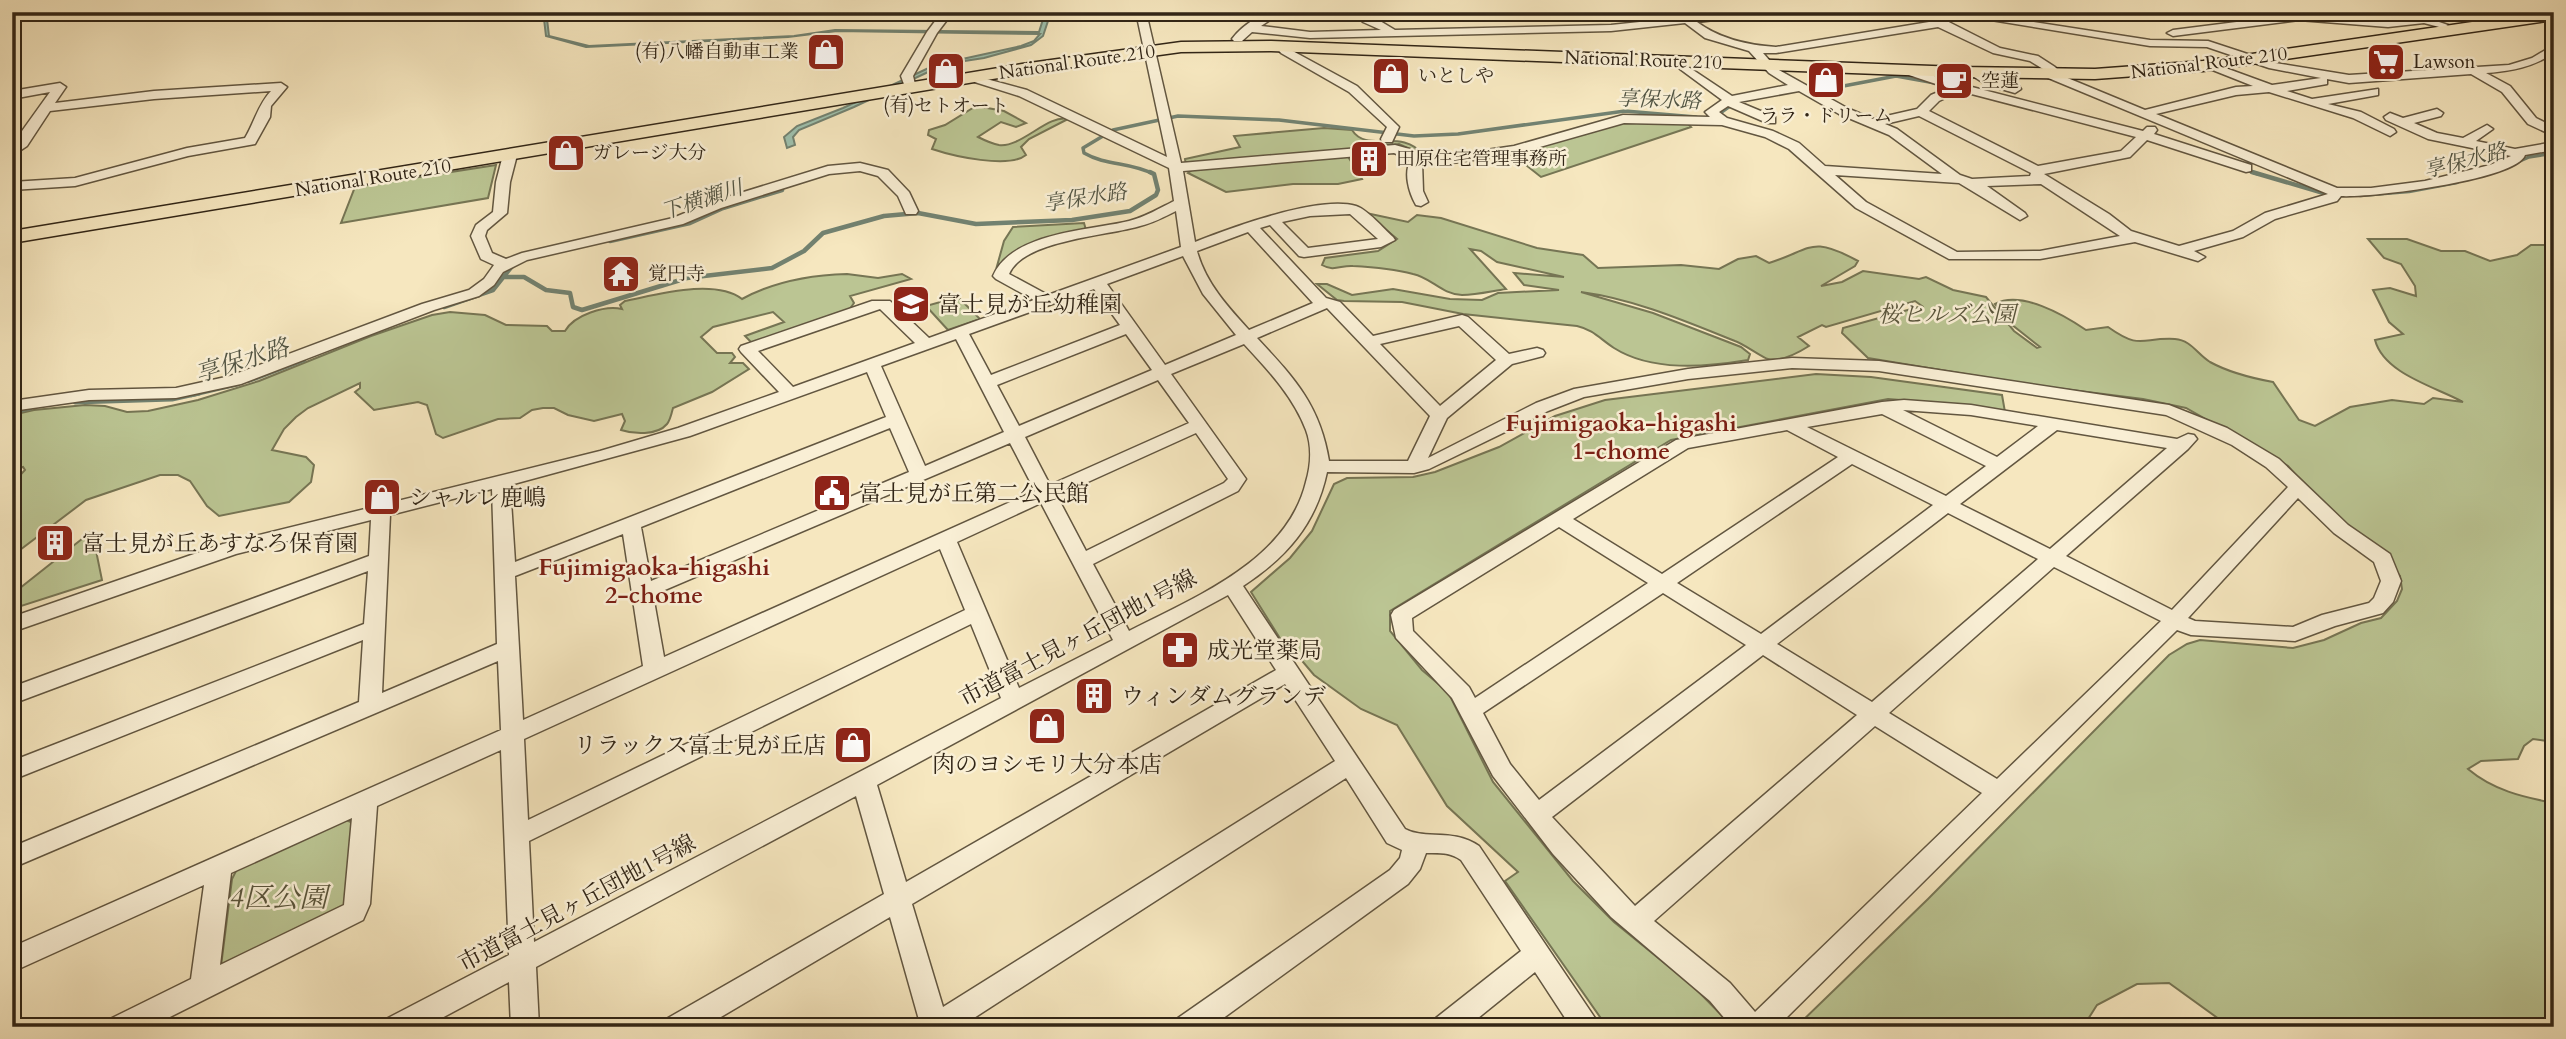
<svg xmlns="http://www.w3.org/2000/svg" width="2566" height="1039" font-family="Cardo,'Noto Serif JP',serif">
  <rect width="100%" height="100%" fill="#f6e7bf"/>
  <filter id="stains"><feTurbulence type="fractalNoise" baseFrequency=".00286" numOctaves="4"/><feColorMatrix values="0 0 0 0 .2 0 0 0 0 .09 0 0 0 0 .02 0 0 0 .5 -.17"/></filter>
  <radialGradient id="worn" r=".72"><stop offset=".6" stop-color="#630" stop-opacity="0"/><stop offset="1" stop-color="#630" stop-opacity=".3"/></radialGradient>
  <path fill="#bbc593" stroke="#767554" stroke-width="2" d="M976,106L1004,111L1026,123L1016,127L1001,122L978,137C984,140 993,144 999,145C1021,148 1048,114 1068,119L1029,139L1021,147L1026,155C1009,169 953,156 932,149L936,139L928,135L929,130L945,125Z
    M1615,122L1687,123L1691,127L1541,177L1512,154Z
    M1324,128L1352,130C1367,154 1402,127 1423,155L1399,144L1186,166L1185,159L1240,147L1234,136Z
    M1347,155L1362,179L1338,184H1293L1226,192L1188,173L1192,170Z
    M496,165L488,198L341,223L355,187Z
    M1366,213L1408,222L1417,215L1441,218L1537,248L1583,255L1598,268L1681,265L1719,269L1738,259L1756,256L1769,263C1813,249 1810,235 1858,261L1855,266L1821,286L1842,282L1863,271L1919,279L1926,277L1953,290L1986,297L2014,331L2037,348L2040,347L2011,324L1995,304C2021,290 2064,315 2086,330L2108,327C2142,351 2141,337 2175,339C2191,340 2198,355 2210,362C2230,373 2251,378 2273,382L2299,420L2315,426L2350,407L2392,400L2424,404L2433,398L2463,402C2436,387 2384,374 2375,340L2403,334L2389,322L2373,290L2390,288L2416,296L2415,286L2401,264L2384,258L2368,239H2407L2441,251H2465L2490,261L2517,255L2531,245H2554V742L2533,739L2524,746L2518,759L2481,761L2468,769C2493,790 2522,797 2554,803V1027H2230L2169,983L2137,984L2097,1005L2083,1027H1796L1928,899L2169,655L2187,644L2200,640L2293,648L2324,640L2361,623L2381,618L2397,601L2402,589L2400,576L2369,541L2323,506L2288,466L2186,408L2143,399L2032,385L1868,358L1842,333L1843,328L1922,306L1915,301L1826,327L1822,325L1798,337L1809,346C1798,353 1782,362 1768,359C1763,358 1744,344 1735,341C1685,321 1634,299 1581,292L1653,313L1741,347L1750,354L1748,360C1706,367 1652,372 1614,348C1600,339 1594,330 1577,326L1463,314L1402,302L1344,301L1337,300L1317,284H1327L1352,295L1393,289L1450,299L1482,300L1498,293L1559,290L1524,285L1514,273L1564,277L1497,262L1481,251L1470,249L1506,289C1492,291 1477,295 1462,295C1441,294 1432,278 1413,274C1394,269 1372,267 1353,266C1341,265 1334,272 1322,265L1325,258L1378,251L1397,239Z
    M1084,223L1086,230L1024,247L997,266L1004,241L1013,227Z
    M847,274L878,278L902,274L911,279L850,296L854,303L849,310L753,344L745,336L784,322L773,312L713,327L701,337L717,353H732L735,357L730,363H743L749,369L712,392L673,408C672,412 670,421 667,424C657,436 633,434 621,430L625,421L622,414L594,421L568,415L554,408H543L532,410L520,418L498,419L443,438L436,434L427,405L418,402L374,410L355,392L360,388V383L308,408L296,417L284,429L272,450L306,457L314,465L311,482L289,502L219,516L207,506L190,481L178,475H160L86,500L12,556V484L25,470L23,467L12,470V415L34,410L85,405L105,406L127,412L148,411L198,400L259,381L371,336L432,315L450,312L485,315L506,325L547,326L552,331H565C574,315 605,305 622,309L620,305L625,301C656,295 714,278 742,299C773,282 812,275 847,274Z
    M958,297L980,319L948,330L926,306Z
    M1816,374L1871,377L2002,395L2005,412L1964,405L1888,399L1671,440L1390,611V631L1422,670L1448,692L1493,782L1573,881L1614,922L1694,987L1733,1027H1607L1505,881L1518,872L1447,806L1397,725L1361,709L1314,675L1298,656L1286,648L1251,592L1290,558L1312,531L1334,484L1347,478L1413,477L1435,472L1499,447L1555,416L1605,400Z
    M92,531L102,580L15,608V592Z
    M344,819L353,823L346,909L221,966L232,879L238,867Z"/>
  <path fill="#9dc0ad" stroke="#728271" stroke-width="2" d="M550,12H552L547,19L549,36L589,46L794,36L835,30L1039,32L1045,13L1051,12L1043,36L1031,45L984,58L945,64L854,107L799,130L793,137L795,145L787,148L784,137L797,126L843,108L935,65L1021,46L1034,41L1040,34L837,31L788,37L586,47L546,36L544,19Z"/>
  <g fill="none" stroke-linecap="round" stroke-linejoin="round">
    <path stroke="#728271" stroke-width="3.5" d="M1812,92L1896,76L1935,83
      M1716,116L1730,106
      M2513,164L2529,157L2554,153
      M2246,170L2258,174
      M1153,174C1131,162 1106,166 1084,153L1083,148L1113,130L1178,116L1279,120L1414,136L1458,134L1625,111L1696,117"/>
    <path stroke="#728271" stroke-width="4.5" d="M2252,172L2327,194
      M2360,195L2409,191L2457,182
      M610,241L690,223L723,208L782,190
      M503,277H524L546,290L570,293L573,307L582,310L687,278L772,268L804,251L823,233L884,216L918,213L976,224L1072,220L1130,211L1156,195L1158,190L1154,174L1150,172
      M444,307L493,290L513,265
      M248,381L304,360
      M191,395L238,384"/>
    <path stroke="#728271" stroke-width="5" d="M75,402L172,399L199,393
      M12,412L30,408"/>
    <defs>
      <path id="minor" d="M942,12H953L937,33L913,76L915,84L905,87L901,76L927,32Z
        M1136,12H1146L1181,163L1395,145L1438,157L1514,146L1623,115L1710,117L1705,112L1722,100L1680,69L1678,67L1684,64L1732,96L1788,85L1769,73L1749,51L1705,38L1685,23L1611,31L1310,38L1252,32L1242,41H1234L1232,39C1243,24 1263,12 1282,12L1261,26L1310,32L1381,30L1363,22L1353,12H1365L1395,30L1611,25L1678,18L1683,14L1689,16L1764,12L1759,15L1697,22C1720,39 1747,45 1776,47L1929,22L1916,12H1929L2000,48L2038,56L2055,67L2057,69L2053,72L2145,110L2236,87L2253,86L2205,67L2203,65L2209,62L2272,85L2321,78L2269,68L2207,47L2150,46L1942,12H1970L2150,40L2208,41L2275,63L2349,75L2509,65L2532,58L2554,45V53C2533,67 2511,71 2486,73L2510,86L2536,118L2554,127V136L2528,124L2502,92L2471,74L2349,83L2327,79V84L2287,91L2312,99L2378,89V95L2328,104L2361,112L2394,129L2396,132L2390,136L2353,118L2269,92L2236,95L2156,114L2337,188H2371L2425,181L2490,165L2511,156L2428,139L2386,120L2384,117L2390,113L2403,118L2437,109L2443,113L2441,116L2414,123L2437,133L2463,138L2487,125L2493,129L2476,141L2515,149L2554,142V150L2525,155C2517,180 2369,198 2341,196L2337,201L2275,219L2243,237L2194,251L2205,257L2198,261L2135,242L2040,259H1949L1856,208L1789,149L1765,137L1722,125L1624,123L1515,154L1438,165L1422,162L1423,191L1428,202L1421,206L1416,205C1409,193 1403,172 1411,160L1394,153L1183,171L1195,242C1230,228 1319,195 1356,206C1368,210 1383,228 1393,237L1395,240L1381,247L1304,257L1299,256L1270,225L1260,228L1326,298L1340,302L1373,336L1462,315L1468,317L1509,354L1537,348L1543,350L1545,353L1543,356L1512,364L1447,418L1428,458L1536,403L1574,389L1688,369L1792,358L1879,361L2169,405L2227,428L2279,459L2348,525L2390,554L2401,581L2393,602L2383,613L2335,626L2295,641L2191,635L2177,630L1777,1027H1732L1710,1001L1611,917L1553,854L1493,776L1452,698L1396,638L1391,615L1394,610L1676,440L1882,402L1904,400L1971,405L2177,439L2188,434L2194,435L2197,439L2188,449L2066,556L2172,610L2288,487L2266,467L2232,445L2166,415L1879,371L1792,368L1688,379L1584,397L1548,411L1429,469L1414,473L1327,472C1316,524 1287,557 1243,586L1405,829C1425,840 1453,828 1479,846L1601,1027H1571L1535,972L1467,1027H1432L1436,1018L1521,951L1461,860C1450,852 1439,853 1426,853L1420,869L1408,884L1211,1027H1174L1178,1018L1390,870L1400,858L1402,850L1387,843L1346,778L960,1027H921L890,917L704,1027H664L668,1018L884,894L856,796L536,967L539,1027H511L509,982L425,1027H384L388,1018L509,955L501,750L377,806L370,904L363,920L150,1027H108L112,1018L191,979L204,885L12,972V947L501,730L498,661L12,868V847L359,702L363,640L12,780V761L364,624L368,571L12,704V687L369,556L371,520L236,554L12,632V617L223,544L600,451L678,428L779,392L741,352L739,349L741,346L872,301H890L929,338L1034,300L996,279L993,276C1012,232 1088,231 1129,221C1145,217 1160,208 1174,201L1169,168L1019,96L962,78L968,74L1027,90L1167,157ZM1938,27L1993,53L2030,61L2048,72L2044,75L2046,77L2328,194L2265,213L2233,231L2179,246L2131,231L2109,214L2044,174L2130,157L2147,140L2246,172L2251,171V165L2154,134L2157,130L2155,127H2147L2143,131L1968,86L1904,67L1898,70L1900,72L1948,88L1931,95L1917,109L1873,119L1847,108L1777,69L1763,53H1776ZM1799,91L1839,114L1889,135L1942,174L1825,166L1799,143L1773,131L1727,118L1719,112L1728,106L1767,123H1775V117L1739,102ZM1960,91L2136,137L2121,151L2038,166L1929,111L1939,101ZM1919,116L2031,173L2030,176L1972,179L1960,175L1897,129L1885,124ZM1835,175L1959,183L2020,220L2027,216L2025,213L1987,186L2041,184L2120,236L2040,251L1957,252L1866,202ZM1176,211L1181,247L1048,295L1009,274C1023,240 1107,236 1140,226C1153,223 1164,217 1176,211ZM1350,214L1378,239L1308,248L1282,222L1310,216ZM1248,232L1313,303L1249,330C1228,307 1205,282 1197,251ZM1183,256L1203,294L1236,335L1165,365L1107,284ZM1094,289L1120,325L991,375L969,334ZM1327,308L1430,416L1408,461H1329C1320,405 1294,378 1257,338ZM880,309L915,343L793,387L758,351ZM1459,326L1496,360L1440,406L1380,344ZM1126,334L1152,370L1019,426L997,385ZM956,339L1004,432L925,466L881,366ZM1244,344C1268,370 1293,396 1306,430C1312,446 1311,465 1306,482C1287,561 1195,597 1129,631L1093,564L1238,491L1246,479L1171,374ZM867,372L886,417L515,562L510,485L690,436ZM1158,380L1189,423L1050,485L1025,437ZM1903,410L1971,415L2038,426L1997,457ZM1882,414L1986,466L1946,496L1807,427ZM890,428L909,472L651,581L641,527ZM1787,430L1838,457L1662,574L1573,519L1688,448ZM2057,430L2167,448L2050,549L1960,504ZM1196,433L1228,479L1224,483L1086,551L1057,496ZM1010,443L1035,491L664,657L653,595ZM1852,464L1933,505L1761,634L1677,583ZM492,489L497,644L382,693L390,515ZM2298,498L2334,533L2374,562L2381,581L2374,598L2369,603L2322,615L2293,627L2195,621L2188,618ZM1041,503L1113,640L1019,688L957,542ZM1948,513L2038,559L1872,702L1777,644ZM1559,527L1648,583L1475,698L1469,687L1413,631L1412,618ZM623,534L643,666L523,720L515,576ZM940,549L965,610L528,820L524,739ZM2054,567L2161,621L1997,779L1889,713ZM1663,593L1746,645L1539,800L1510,764L1483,713ZM1228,595L1276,670L906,882L877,785ZM971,624L1001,698L534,942L529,841ZM1763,655L1857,715L1635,906L1552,817ZM1285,684L1335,761L943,1007L912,904ZM1875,726L1982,793L1755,1012L1730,983L1654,921ZM352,818L344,905L220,965L231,873Z
        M2299,14L2388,21L2424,17L2448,25L2443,28L2424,23L2388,27L2299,20L2173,36L2167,33L2173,30Z
        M1277,44H1285L1289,49L1357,86L1399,127L1392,142H1382L1381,139L1387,127L1349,92L1281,53L1275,46Z
        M1975,69L1995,79L2019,86L2021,89L2015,93L1987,85L1971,75L1969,73Z
        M60,83L66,87L55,103L154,91L281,83L287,87L271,106L270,117L255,144L188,156L75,186L12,190V182L75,178L187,148L245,138C255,121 258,105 271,91L154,99L50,111L27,146L12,156V145L50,92L12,99V91Z
        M510,151L517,155L510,182L507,213L487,230L485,236L492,253L506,259L522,253L673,218L711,202L828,166L860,163L888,170L909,192L918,211L916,214H906L898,196L878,176L860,171L829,174L721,208L683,224L527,260L503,272L494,285L479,296L434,310L241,384L176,398L89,400L12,411V401L89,390L176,388L230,376L422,304L469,290L484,279L494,265L481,259L471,236L476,225L493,212L496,182L503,155Z"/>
      <path id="highway" d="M2541,12H2554V20L2203,71L2095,79L1959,77L1271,51L1181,52L1022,74L12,243V231L1022,64L1181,42L1271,41L1959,67L2095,69L2203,61Z"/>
    </defs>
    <use href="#minor" stroke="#625640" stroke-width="3"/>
    <use href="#highway" stroke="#312516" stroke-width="3"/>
    <use href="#minor" fill="#f9efd5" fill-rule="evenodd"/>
    <use href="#highway" fill="#f6e7bf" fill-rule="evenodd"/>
  </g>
  <defs>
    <symbol id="shop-square" viewBox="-11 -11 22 22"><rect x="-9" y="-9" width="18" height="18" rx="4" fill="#8f2418" stroke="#f9efd5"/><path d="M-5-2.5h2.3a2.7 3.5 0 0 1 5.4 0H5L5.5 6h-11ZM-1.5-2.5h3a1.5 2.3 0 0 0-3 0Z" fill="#fff"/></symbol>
    <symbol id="supermarket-square" viewBox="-11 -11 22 22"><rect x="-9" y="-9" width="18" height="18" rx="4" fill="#8f2418" stroke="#f9efd5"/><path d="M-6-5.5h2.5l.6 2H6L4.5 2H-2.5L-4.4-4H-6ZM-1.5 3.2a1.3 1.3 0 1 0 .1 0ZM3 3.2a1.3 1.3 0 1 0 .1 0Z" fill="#fff"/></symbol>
    <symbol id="cafe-square" viewBox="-11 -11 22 22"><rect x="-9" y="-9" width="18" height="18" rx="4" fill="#8f2418" stroke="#f9efd5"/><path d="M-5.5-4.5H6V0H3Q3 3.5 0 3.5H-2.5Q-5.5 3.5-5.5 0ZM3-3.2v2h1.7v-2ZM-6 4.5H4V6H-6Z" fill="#fff"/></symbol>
    <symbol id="building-square" viewBox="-11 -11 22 22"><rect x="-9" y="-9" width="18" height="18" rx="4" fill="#8f2418" stroke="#f9efd5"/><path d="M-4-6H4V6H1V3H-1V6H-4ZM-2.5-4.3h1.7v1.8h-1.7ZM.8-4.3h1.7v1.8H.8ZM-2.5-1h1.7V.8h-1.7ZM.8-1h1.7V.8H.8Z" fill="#fff"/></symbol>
    <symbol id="temple-square" viewBox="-11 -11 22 22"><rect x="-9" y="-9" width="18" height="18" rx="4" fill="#8f2418" stroke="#f9efd5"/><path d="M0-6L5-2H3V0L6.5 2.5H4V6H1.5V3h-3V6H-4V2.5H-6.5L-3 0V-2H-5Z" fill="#fff"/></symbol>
    <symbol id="school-square" viewBox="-11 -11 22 22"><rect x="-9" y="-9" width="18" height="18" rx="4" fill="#8f2418" stroke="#f9efd5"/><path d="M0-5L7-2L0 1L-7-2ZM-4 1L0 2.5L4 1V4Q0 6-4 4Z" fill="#fff"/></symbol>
    <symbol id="civic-square" viewBox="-11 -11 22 22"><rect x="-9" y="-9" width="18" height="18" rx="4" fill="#8f2418" stroke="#f9efd5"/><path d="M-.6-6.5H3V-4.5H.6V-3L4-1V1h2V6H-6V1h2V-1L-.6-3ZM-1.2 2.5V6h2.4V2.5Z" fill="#fff"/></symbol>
    <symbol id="pharmacy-square" viewBox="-11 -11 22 22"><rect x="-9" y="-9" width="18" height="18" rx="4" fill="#8f2418" stroke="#f9efd5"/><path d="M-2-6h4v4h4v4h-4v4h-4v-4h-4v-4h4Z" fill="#fff"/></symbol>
  </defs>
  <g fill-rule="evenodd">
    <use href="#shop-square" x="804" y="30" width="44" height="44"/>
    <use href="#supermarket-square" x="2364" y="40" width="44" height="44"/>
    <use href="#shop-square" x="924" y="49" width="44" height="44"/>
    <use href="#shop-square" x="1369" y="54" width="44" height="44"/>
    <use href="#shop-square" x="1804" y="58" width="44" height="44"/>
    <use href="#cafe-square" x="1932" y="59" width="44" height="44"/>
    <use href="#shop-square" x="544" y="131" width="44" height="44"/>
    <use href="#building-square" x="1347" y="137" width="44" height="44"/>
    <use href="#temple-square" x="599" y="252" width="44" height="44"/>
    <use href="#school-square" x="889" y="282" width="44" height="44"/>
    <use href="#civic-square" x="810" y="471" width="44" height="44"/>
    <use href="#shop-square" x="360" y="475" width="44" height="44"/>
    <use href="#building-square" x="33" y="521" width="44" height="44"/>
    <use href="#pharmacy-square" x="1158" y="628" width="44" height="44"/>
    <use href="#building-square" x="1072" y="674" width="44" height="44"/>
    <use href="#shop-square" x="1025" y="704" width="44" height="44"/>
    <use href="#shop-square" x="831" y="723" width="44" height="44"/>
  </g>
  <g text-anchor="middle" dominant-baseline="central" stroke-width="5" stroke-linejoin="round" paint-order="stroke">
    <g font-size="19" fill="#312516" stroke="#f9efd5" text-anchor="start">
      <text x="799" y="52" text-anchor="end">(有)八幡自動車工業</text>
      <text x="2413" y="62">Lawson</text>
      <text x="1418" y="76">いとしや</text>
      <text x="1981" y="81">空蓮</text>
      <text x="946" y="106" text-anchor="middle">(有)セトオート</text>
      <text x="1826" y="116" text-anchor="middle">ララ・ドリーム</text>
      <text x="593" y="153">ガレージ大分</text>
      <text x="1396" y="159">田原住宅管理事務所</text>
      <text x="648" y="274">覚円寺</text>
    </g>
    <g font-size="19" fill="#312516" stroke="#f9efd5">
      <text transform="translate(1643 60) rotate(2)">National Route 210</text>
      <text transform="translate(1077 62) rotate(-8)">National Route 210</text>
      <text transform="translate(2209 63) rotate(-7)">National Route 210</text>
      <text transform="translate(373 178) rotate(-9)">National Route 210</text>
    </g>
    <g font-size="21" font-style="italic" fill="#515443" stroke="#f9efd5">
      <text transform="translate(1659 100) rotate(2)">享保水路</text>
      <text transform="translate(2465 161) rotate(-14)">享保水路</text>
      <text transform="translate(1085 198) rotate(-9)">享保水路</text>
      <text transform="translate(702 200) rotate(-18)">下横瀬川</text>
    </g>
    <g font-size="23" fill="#312516" stroke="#f9efd5" text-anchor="start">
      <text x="938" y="304">富士見が丘幼稚園</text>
      <text x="859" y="493">富士見が丘第二公民館</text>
      <text x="409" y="497">シャルレ鹿嶋</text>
      <text x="82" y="543">富士見が丘あすなろ保育園</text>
      <text x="1207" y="650">成光堂薬局</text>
      <text x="1121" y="696">ウィンダムグランデ</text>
      <text x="826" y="745" text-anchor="end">リラックス富士見が丘店</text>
      <text x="1047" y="764" text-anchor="middle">肉のヨシモリ大分本店</text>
    </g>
    <g font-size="23" font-style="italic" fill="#5a553c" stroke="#f9efd5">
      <text x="1947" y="314">桜ヒルズ公園</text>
    </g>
    <g font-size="23" fill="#312516" stroke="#f9efd5">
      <text transform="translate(1078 638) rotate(-28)">市道富士見ヶ丘団地1号線</text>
      <text transform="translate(577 903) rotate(-28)">市道富士見ヶ丘団地1号線</text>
    </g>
    <g font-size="24" font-style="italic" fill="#515443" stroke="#f9efd5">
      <text transform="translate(242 361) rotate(-17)">享保水路</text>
    </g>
    <g font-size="24" font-weight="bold" fill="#7a1f14" stroke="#f9efd5">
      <text x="1621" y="423">Fujimigaoka-higashi<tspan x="1621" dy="28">1-chome</tspan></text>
      <text x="654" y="567">Fujimigaoka-higashi<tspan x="654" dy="28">2-chome</tspan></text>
    </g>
    <g font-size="28" font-style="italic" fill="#5a553c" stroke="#f9efd5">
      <text x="278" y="898">4区公園</text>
    </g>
  </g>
  <rect width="2566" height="1039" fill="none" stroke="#f6e7bf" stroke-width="42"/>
  <rect x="14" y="14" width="2538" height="1011" fill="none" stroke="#312516" stroke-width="3.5"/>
  <rect x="21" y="21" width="2524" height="997" fill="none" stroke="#312516" stroke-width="2"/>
  <rect width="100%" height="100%" filter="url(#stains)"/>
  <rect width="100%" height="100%" fill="url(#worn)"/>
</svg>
